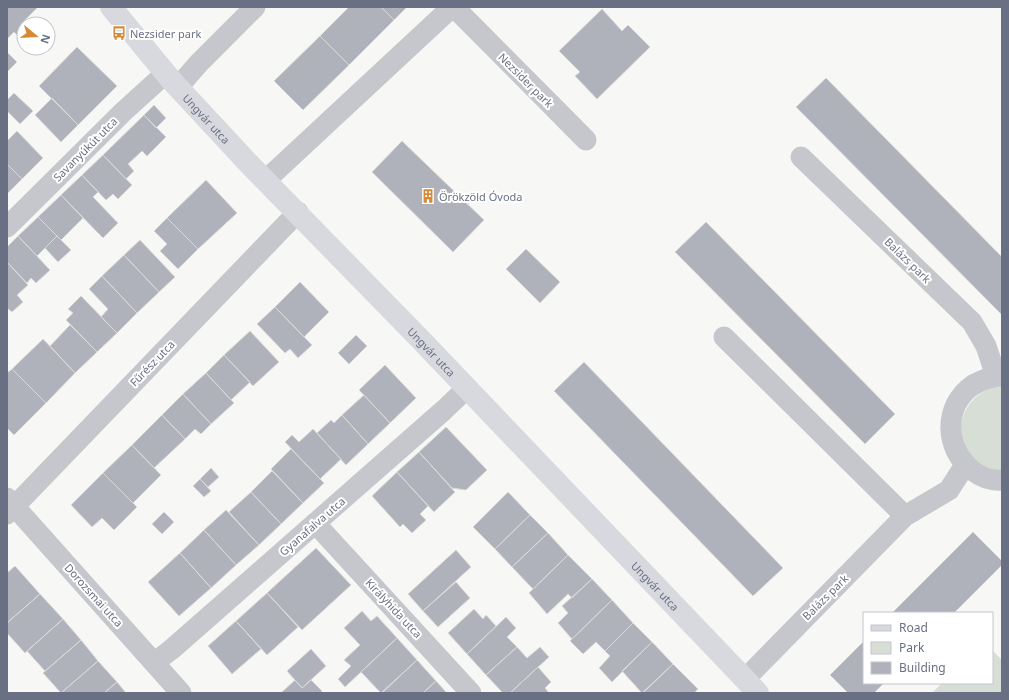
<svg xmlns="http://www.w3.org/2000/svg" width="1009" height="700" font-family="'Noto Sans',sans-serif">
  <rect width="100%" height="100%" fill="#f7f7f5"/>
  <path fill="#d7ded6" d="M1002,386V471C997,470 991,470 987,468C980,466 974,460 970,455C949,427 968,389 1002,386Z
    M992,650L1002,660V693H932L942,683H992Z"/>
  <path fill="#b0b2bb" stroke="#d9d9d7" d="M7,7H38L23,22L25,24H24V33L20,38L14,32L7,39Z
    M349,7H381L394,20L349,65L320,36Z
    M381,7H407L394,20Z
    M602,9L622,31L628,25L650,47L597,99L575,76L580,72L559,51Z
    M320,36L349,65L303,110L274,81Z
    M77,47L117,86L78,125L39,86Z
    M7,52L17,62L8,71L7,70Z
    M826,78L1002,257V315L796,107Z
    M14,93L33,111L20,124L7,111V100Z
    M52,98L78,125L61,142L35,115Z
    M154,105L166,118L156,128L144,115Z
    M144,115L166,137L147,156L142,151L128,164L134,171L126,179L103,155Z
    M17,131L43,158L22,179L7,164V141Z
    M402,141L484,220L453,252L372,172Z
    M103,155L132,185L118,199L113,194L106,200L82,175Z
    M7,164L22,179L7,194Z
    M82,175L98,192L93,197L118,223L103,238L61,195Z
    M206,180L237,213L198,249L167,218Z
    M61,195L83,218L61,240L38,217Z
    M38,217L57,236L37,256L18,236Z
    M167,218L198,249L178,269L160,251L167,244L154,231Z
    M706,222L895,414L865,444L675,252Z
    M18,236L50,270L36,283L31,278L27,283L7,262V247Z
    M57,236L71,250L58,262L45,248Z
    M140,240L175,277L159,292L124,255Z
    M526,249L560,282L540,303L506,269Z
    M124,255L159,292L137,313L102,276Z
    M7,262L28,285L17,295L23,302L12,312L7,308Z
    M102,276L137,313L117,333L101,317L108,309L89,289Z
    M300,282L329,312L304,337L275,307Z
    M81,296L117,333L97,352L66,320L73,313L68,309Z
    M275,307L312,345L298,358L290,349L285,353L257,324Z
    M70,325L97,352L75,373L50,346Z
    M250,331L279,362L253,386L224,355Z
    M356,335L367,346L349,364L338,353Z
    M43,339L75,373L46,403L12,369Z
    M224,355L250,382L231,400L206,373Z
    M584,362L783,568L753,596L554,391Z
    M385,365L416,398L390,423L359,390Z
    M12,369L46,403L14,435L7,428V373Z
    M206,373L234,403L211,424L183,394Z
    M183,394L211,424L201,434L195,429L185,439L162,415Z
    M364,395L390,423L368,444L342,415Z
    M162,415L185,439L154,468L132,445Z
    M342,415L368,444L346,465L317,433L331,420L334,423Z
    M446,427L487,470L466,490L452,488L419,452Z
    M313,429L341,459L320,479L285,442L292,435L299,442Z
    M132,445L161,475L133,503L103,473Z
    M291,449L324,483L303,503L271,469Z
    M419,452L455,492L434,512L397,472Z
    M211,468L219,477L208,487L200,479Z
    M272,471L303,503L281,524L251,492Z
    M397,472L428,506L420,514L426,520L412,533L403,524L400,527L372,496Z
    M103,473L137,507L114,530L102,518L92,527L71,505Z
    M200,479L211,491L204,497L193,486Z
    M251,492L281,524L259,545L229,512Z
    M508,492L530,515L495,549L473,527Z
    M226,510L259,545L236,565L204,530Z
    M164,512L174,522L162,534L152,524Z
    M530,515L548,533L512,567L495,549Z
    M204,530L236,565L211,588L180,553Z
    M973,532L1002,561V565L954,613H892Z
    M548,533L568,555L533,589L512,567Z
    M316,548L351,585L302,630L267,593Z
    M456,550L471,567L423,611L408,594Z
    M180,553L211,588L179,616L148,582Z
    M568,555L592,579L572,598L568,594L547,614L529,593Z
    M15,566L40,594L7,623V573Z
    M592,579L612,600L572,639L558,623L568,613L562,606Z
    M456,582L470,598L438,627L423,611Z
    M267,593L298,627L267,655L236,621Z
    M40,594L63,619L25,653L7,633V623Z
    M612,600L633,623L605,651L596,642L583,654L570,641Z
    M474,609L483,619L486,615L496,626L467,654L448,633Z
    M362,611L371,621L377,616L397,638L345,687L338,679L351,666L344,660L360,645L344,628Z
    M506,617L516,628L507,637L517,647L486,675L467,654Z
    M63,619L81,640L45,671L27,651Z
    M236,621L261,649L232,674L208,646Z
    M633,623L652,642L612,682L599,668L610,656L605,651Z
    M397,638L417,660L381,693L361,672Z
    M81,640L98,661L61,693L43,673Z
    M864,641V683H884L874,693H848L830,675Z
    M652,642L673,664L642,693L622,671Z
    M517,647L527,658L540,647L549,657L510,693H503L486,675Z
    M311,649L326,666L302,688L287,671Z
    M417,660L436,681L423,693H382Z
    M98,661L117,682L104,693H61Z
    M673,664L698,689L694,693H643Z
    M538,667L551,682L545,688L549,693H510Z
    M295,680L302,688L311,680L322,691L320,693H281Z
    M436,681L447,693H423Z
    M117,682L126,693H104Z"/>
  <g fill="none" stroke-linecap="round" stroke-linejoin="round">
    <path stroke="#c6c7cc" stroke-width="21" d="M454,7L586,140
      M178,87L199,63L255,7
      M801,157L972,322L986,346L996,376
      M266,180L452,7
      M7,227L124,111L166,73
      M724,337L905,516
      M1002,376C992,376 982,380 973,385C943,406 944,449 973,471C981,477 992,481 1002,480
      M7,498L181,693
      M7,514L298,212
      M315,523L471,693
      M155,662L172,649L444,410L467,388
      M745,679L905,516L949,490L965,465"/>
    <path stroke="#d7d9de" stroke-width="22" id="s1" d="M111,7L172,81L251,166L421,340L758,693"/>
  </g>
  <defs>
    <symbol id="bus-bare" viewBox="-9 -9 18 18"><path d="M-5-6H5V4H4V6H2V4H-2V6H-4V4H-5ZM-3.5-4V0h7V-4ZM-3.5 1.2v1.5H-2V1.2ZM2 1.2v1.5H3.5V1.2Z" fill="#d68a37" stroke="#fff" stroke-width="2.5" paint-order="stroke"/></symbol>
    <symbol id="building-bare" viewBox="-9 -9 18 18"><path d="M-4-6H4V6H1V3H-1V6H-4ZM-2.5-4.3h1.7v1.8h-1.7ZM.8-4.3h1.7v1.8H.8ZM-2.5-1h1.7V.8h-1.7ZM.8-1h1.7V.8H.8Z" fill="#d68a37" stroke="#fff" stroke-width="2.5" paint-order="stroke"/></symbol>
  </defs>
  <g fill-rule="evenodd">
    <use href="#bus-bare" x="109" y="23" width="20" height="20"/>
    <use href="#building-bare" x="418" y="186" width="20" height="20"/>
  </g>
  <g text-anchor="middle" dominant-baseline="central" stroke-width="4" stroke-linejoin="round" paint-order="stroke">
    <g font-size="11" fill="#697084" stroke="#fff" text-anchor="start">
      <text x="130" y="33">Nezsider park</text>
      <text x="439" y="196">Örökzöld Óvoda</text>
    </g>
    <g font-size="11" fill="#697084" stroke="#fff">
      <text transform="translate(526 80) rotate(45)">Nezsider park</text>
      <text stroke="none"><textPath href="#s1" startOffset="147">Ungvár utca</textPath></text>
      <text transform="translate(85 149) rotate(-45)">Savanyúkút utca</text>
      <text transform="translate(908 260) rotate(44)">Balázs park</text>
      <text stroke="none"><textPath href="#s1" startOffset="471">Ungvár utca</textPath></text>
      <text transform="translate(152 363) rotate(-46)">Fűrész utca</text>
      <text transform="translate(312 526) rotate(-41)">Gyanafalva utca</text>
      <text stroke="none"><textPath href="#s1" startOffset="795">Ungvár utca</textPath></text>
      <text transform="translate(94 595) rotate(48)">Dorozsmai utca</text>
      <text transform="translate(825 597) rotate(-45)">Balázs park</text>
      <text transform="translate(394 608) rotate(47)">Királyhida utca</text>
    </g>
  </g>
  <rect width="1009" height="700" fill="none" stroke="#697084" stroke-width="16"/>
  <rect x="863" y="612" width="130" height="72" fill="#ffffff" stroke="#c3c6ce"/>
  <rect x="871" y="625" width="20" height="6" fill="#d7d9de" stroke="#c3c6ce"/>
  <text x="899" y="632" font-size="12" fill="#697084">Road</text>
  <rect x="871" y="642" width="20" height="12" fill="#d7ded6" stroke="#c3c6ce"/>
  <text x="899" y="652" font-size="12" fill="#697084">Park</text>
  <rect x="871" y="662" width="20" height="12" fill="#b0b2bb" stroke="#c3c6ce"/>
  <text x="899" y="672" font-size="12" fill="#697084">Building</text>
  <g transform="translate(36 36) rotate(108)"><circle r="19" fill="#ffffff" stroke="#c3c6ce"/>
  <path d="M0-3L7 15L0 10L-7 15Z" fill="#d68a37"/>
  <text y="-6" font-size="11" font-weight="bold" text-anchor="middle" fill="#697084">N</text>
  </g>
</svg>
